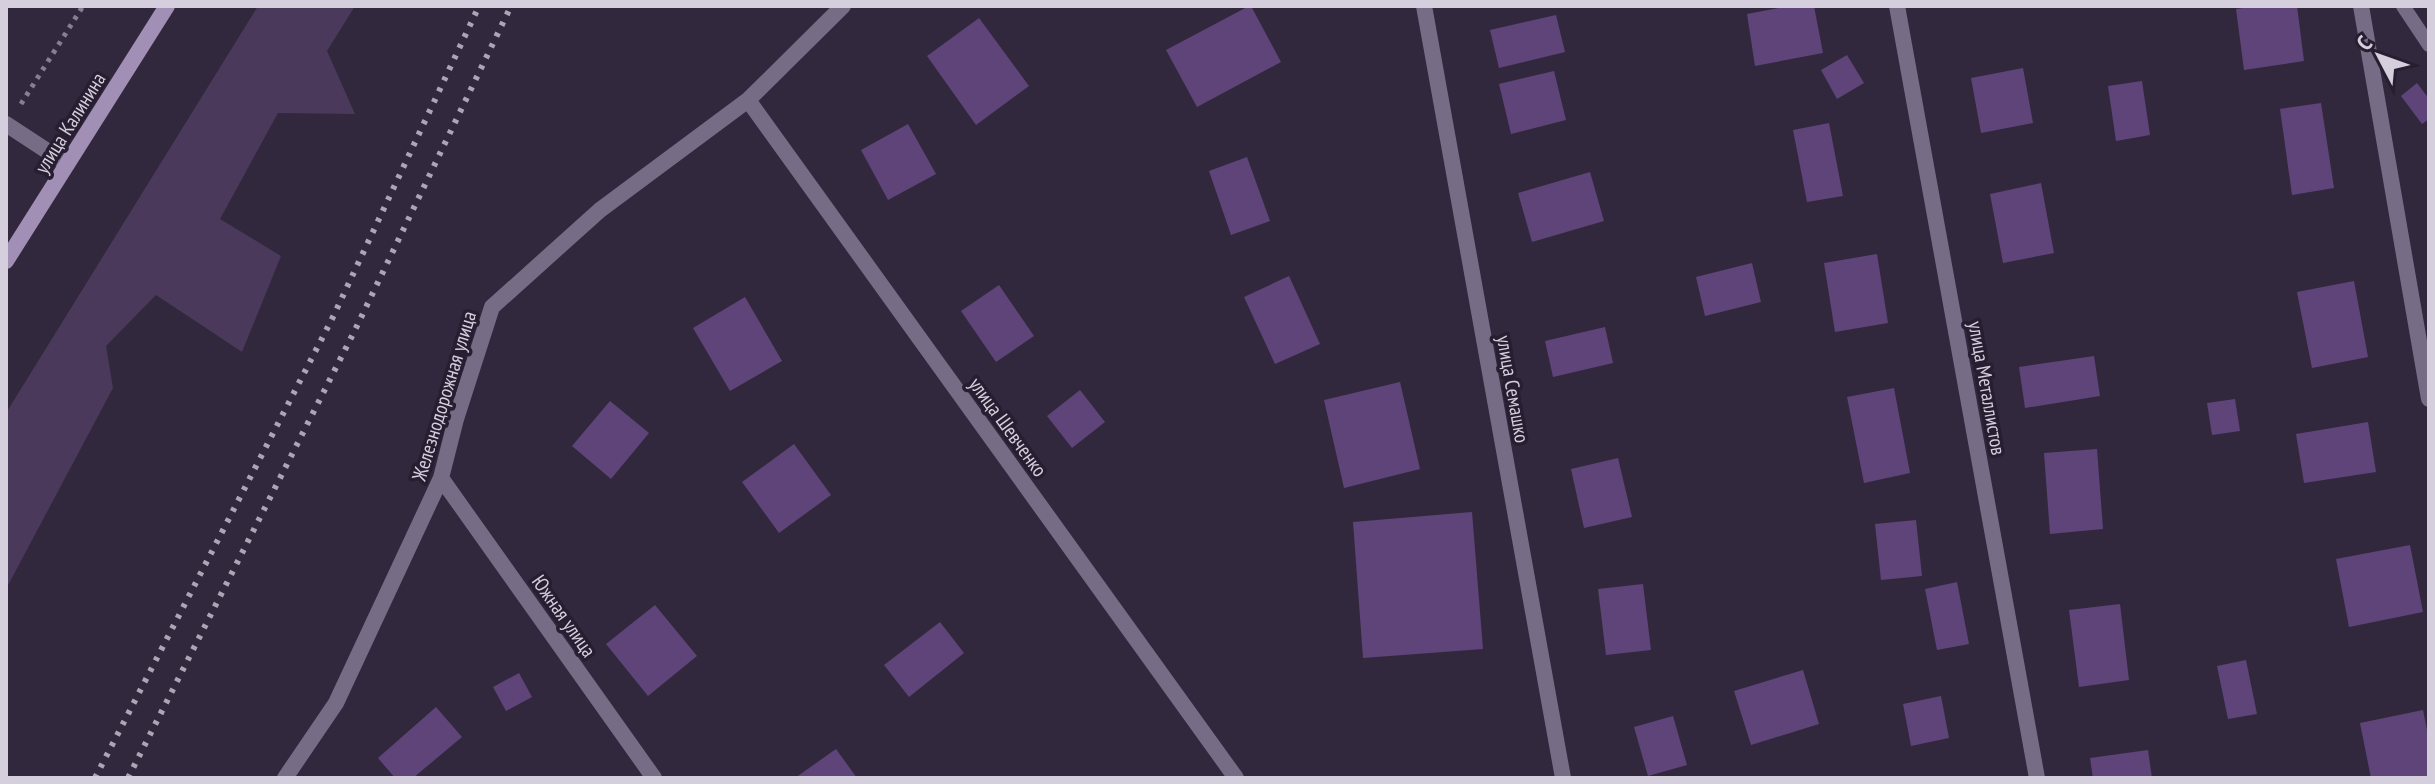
<svg xmlns="http://www.w3.org/2000/svg" width="2435" height="784" font-family="'PT Sans Narrow',sans-serif">
  <rect width="100%" height="100%" fill="#32283d"/>
  <path fill="#4a395b" d="M258,6H355L327,51L355,114L278,113L220,219L281,256L242,352L156,295L106,346L113,388L6,589V413Z"/>
  <path fill="#5f4479" d="M1249,6H1251L1281,62L1197,107L1166,50Z
    M1789,6H1814L1823,53L1755,66L1747,14Z
    M2257,6H2297L2304,61L2244,70L2236,9Z
    M1556,15L1565,52L1499,68L1490,30Z
    M979,18L1029,86L976,125L927,56Z
    M1847,55L1864,83L1837,99L1821,70Z
    M2023,68L2033,123L1981,133L1971,78Z
    M1554,71L1566,120L1511,134L1499,84Z
    M2142,81L2150,135L2116,141L2108,86Z
    M2417,83L2429,99V119L2422,124L2401,96Z
    M2321,103L2334,188L2292,195L2280,109Z
    M1829,123L1843,196L1807,202L1793,130Z
    M908,124L936,174L888,200L861,150Z
    M1247,157L1270,221L1231,235L1209,171Z
    M1590,172L1604,221L1532,242L1518,193Z
    M2041,183L2054,253L2003,263L1990,194Z
    M1877,254L1888,323L1835,332L1824,263Z
    M1752,263L1761,302L1705,316L1696,277Z
    M1289,276L1320,344L1275,364L1244,297Z
    M2354,281L2368,357L2312,368L2297,292Z
    M999,285L1034,336L996,362L961,311Z
    M745,297L782,361L730,391L693,328Z
    M1605,327L1613,363L1553,377L1545,341Z
    M2094,356L2100,396L2025,408L2019,367Z
    M1400,382L1420,469L1344,488L1324,400Z
    M1894,388L1910,473L1864,483L1847,397Z
    M1080,390L1105,422L1072,448L1047,416Z
    M2235,399L2240,431L2212,435L2207,403Z
    M610,401L649,433L611,479L572,446Z
    M2368,422L2376,472L2304,483L2296,434Z
    M794,444L831,495L779,533L742,482Z
    M2097,449L2103,529L2050,534L2044,453Z
    M1618,458L1632,517L1584,528L1571,469Z
    M1472,512L1483,649L1363,658L1353,522Z
    M1916,520L1922,576L1881,580L1875,524Z
    M2410,545L2423,612L2349,627L2336,559Z
    M1957,582L1969,644L1937,650L1925,589Z
    M1643,584L1651,650L1606,655L1598,589Z
    M2120,604L2129,680L2079,687L2069,610Z
    M655,605L697,656L648,696L606,644Z
    M940,622L964,653L909,697L884,665Z
    M2246,660L2257,714L2228,719L2217,666Z
    M1803,670L1819,724L1751,745L1734,691Z
    M519,673L532,697L506,711L493,687Z
    M1941,696L1949,738L1911,746L1903,704Z
    M436,707L462,737L413,778H395L378,758Z
    M2423,710L2429,740V778H2371L2360,723Z
    M1673,716L1687,765L1648,776L1634,727Z
    M836,749L857,778H795Z
    M2148,750L2152,778H2093L2090,758Z"/>
  <g fill="none" stroke-linecap="round" stroke-linejoin="round">
    <path stroke="#877e90" stroke-width="5" stroke-dasharray="4 6" stroke-linecap="butt" d="M21,104L83,6"/>
    <path stroke="#776c85" stroke-width="14" d="M2403,6L2429,45"/>
    <path stroke="#776c85" stroke-width="16" d="M1424,6L1563,778
      M1897,6L2037,778
      M2361,6L2429,399
      M748,100L1236,778
      M6,124L67,164
      M441,478L654,778
      M285,778L336,703L441,478L456,419L492,307L600,210L748,100L843,6"/>
    <path stroke="#a28fb6" stroke-width="16" d="M6,261L167,6"/>
    <path stroke="#ada5b5" stroke-width="6" stroke-dasharray="4 8" stroke-linecap="butt" d="M95,778L332,319L479,6
      M128,778L355,330L511,6"/>
  </g>
  <g text-anchor="middle" dominant-baseline="central" stroke-width="7" stroke-linejoin="round" paint-order="stroke">
    <g font-size="20" fill="#d5cedc" stroke="#281e32">
      <text transform="translate(70 123) rotate(-58)">улица Калинина</text>
      <text transform="translate(1987 388) rotate(80)">улица Металлистов</text>
      <text transform="translate(1513 389) rotate(80)">улица Семашко</text>
      <text transform="translate(444 396) rotate(-73)">Железнодорожная улица</text>
      <text transform="translate(1008 427) rotate(54)">улица Шевченко</text>
      <text transform="translate(564 616) rotate(55)">Южная улица</text>
    </g>
  </g>
  <rect width="2435" height="784" fill="none" stroke="#d5cedc" stroke-width="16"/>
  <g transform="translate(2379 56) rotate(311)" stroke="#281e32" stroke-width="6" paint-order="stroke">
  <path d="M0-6L14 30L0 20L-14 30Z" fill="#d5cedc"/>
  <text y="-12" font-size="22" font-weight="bold" text-anchor="middle" fill="#d5cedc">С</text>
  </g>
</svg>
